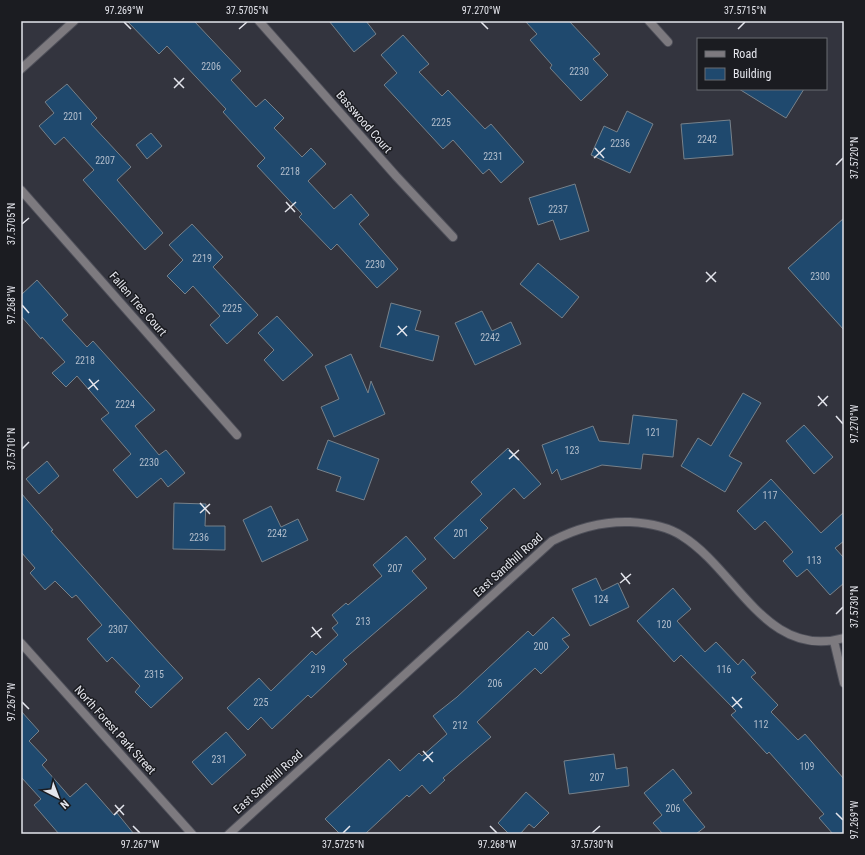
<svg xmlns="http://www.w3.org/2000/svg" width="865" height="855" font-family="'Roboto Condensed',sans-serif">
  <rect width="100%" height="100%" fill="#33343e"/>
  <path fill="#1f496e" stroke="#77818a" d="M127,21H194L241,71L231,80L256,107L265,99L284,118L274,128L302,157L311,148L326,164L308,181L334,209L351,194L369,215L359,224L398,269L377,288L337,244L331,250L299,217L302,214L257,166L265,158L223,112L226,109L167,46L159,54Z
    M329,21H366L376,34L354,52Z
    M525,21H569L600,54L593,59L608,75L581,101L550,68L552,65L530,40L537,34Z
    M403,35L429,64L419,72L442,96L448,90L485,129L491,124L524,162L501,183L489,169L483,174L453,140L443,149L384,85L397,73L381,55Z
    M67,84L97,118L91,124L131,167L117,180L163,233L145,250L83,180L94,170L64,137L55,145L39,126L54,113L45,102Z
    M739,89H804L786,118Z
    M627,111L653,124L630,173L591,155L604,126L617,132Z
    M730,120L733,155L684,159L681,124Z
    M151,133L162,146L147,159L136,145Z
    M575,184L589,231L560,240L553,220L538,225L529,198Z
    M844,218V330L788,268Z
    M192,224L223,257L213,267L258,315L227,344L210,325L220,316L193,286L185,294L167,276L183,260L169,245Z
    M538,263L579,297L562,318L520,284Z
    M37,280L68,315L62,320L87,347L93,341L155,410L135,426L159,455L166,450L185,473L168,487L161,478L137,498L113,470L131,454L101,419L109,413L77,376L66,387L52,373L65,362L42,337L41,339L21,316V295Z
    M391,303L421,311L415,330L439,336L433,361L380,347Z
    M482,311L492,331L511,322L521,344L475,365L455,323Z
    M277,316L313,355L283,381L264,360L274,350L258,333Z
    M351,354L368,393L371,381L385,414L334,437L321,407L339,399L325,366Z
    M743,393L761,403L729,456L742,463L725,492L681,466L698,438L711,446Z
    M633,415L677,420L673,457L643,454L641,469L602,465L561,480L557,469L552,474L542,445L593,426L599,441L629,444Z
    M804,425L833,457L814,474L786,441Z
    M328,440L379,459L364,500L336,491L341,477L317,469Z
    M508,448L541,484L524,499L514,488L480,520L488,528L454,559L434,538L482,494L471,482Z
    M47,461L59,476L39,494L26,479Z
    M771,479L821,533L844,512V541L835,548L844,558V583L830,595L807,569L797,577L783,561L793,552L765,521L755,530L737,511Z
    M21,493L53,530L51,531L148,640L183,678L151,708L135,692L140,686L112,657L107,662L87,639L102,625L76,595L72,598L55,581L45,590L30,573L35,568L21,552Z
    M174,503L206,504L205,526H225V550L173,549Z
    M271,506L281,527L298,519L308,540L262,562L243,520Z
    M406,536L426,559L412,571L427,588L343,660L347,664L311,698L308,695L272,729L261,717L248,730L227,708L259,678L271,691L312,651L316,655L338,635L332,628L338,623L332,615L346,603L348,605L382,576L373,565Z
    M596,578L602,591L618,583L629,607L590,626L572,589Z
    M673,588L691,609L677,621L705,652L716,642L738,665L743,659L756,673L751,677L778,705L771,712L798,740L805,734L844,779V834H833L819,818L824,814L769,752L767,754L731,715L736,711L681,655L674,662L637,621Z
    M553,617L570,635L562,639L569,647L541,674L535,668L477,722L491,737L443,778L445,780L430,794L422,785L409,797L407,795L365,834H340L325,819L389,759L400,771L419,753L422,756L447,734L433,716L457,697L528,631L533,636Z
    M21,711L39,731L29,741L47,760L42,765L70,797L86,783L114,815L117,813L134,834H59L34,805L41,799L21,777Z
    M226,732L246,755L212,785L192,762Z
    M614,754L616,769L627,767L629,786L569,794L564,761Z
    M673,769L692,793L683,800L705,827L696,834H663L653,823L662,815L644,793Z
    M526,792L549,813L534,828L529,824L520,834H509L498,823Z"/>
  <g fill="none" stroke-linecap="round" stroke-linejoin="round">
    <defs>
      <path id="street" d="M259,21L396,176L453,237
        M649,21L668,42
        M21,69L74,21
        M21,190L237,435
        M834,641L844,683
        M21,643L192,834
        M229,834L552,541C577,528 601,521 630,522C648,523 667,526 682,536C737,570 766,660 844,638"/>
    </defs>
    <use href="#street" stroke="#4f505a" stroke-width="10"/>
    <use href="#street" stroke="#7d7a7f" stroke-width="8"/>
  </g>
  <path fill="none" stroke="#e4e5ec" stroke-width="1.5" d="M124,22L131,29M481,22L488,29M239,29L247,22M738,29L745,22M174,78L184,88M174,88L184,78M595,148L604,158M594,158L605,148M836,165L843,158M286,202L295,212M285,212L296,202M22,224L29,218M706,272L716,282M706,282L716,272M22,305L29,313M398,326L407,336M397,335L407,326M89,379L98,390M88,389L99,380M818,396L827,406M818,406L828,396M836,416L843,424M22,449L29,442M509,450L519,460M509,459L519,450M200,503L210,514M200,513L210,504M621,573L630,584M620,583L631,574M836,614L843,607M312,627L321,638M311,637L322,628M732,697L742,708M22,702L29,709M732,707L742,698M423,751L433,762M423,761L433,752M115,805L124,815M836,813L843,820M114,815L124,805M133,826L140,833M490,826L497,833M343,833L350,826M592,833L600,826"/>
  <g text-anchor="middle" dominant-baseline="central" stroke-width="3" stroke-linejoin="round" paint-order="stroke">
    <g font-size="10" fill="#b3becc">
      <text x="211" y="66">2206</text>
      <text x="579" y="71">2230</text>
      <text x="73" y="116">2201</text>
      <text x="441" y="122">2225</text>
      <text x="707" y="139">2242</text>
      <text x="620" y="143">2236</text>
      <text x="493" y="156">2231</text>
      <text x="105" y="160">2207</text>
      <text x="290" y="171">2218</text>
      <text x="558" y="209">2237</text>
      <text x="202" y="258">2219</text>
      <text x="375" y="264">2230</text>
      <text x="820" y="276">2300</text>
      <text x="232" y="308">2225</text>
      <text x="490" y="337">2242</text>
      <text x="85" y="360">2218</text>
      <text x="125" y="404">2224</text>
      <text x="653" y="432">121</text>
      <text x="572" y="450">123</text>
      <text x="149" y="462">2230</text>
      <text x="770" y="495">117</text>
      <text x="277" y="533">2242</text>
      <text x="461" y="533">201</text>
      <text x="199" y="537">2236</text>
      <text x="814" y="560">113</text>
      <text x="395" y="568">207</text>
      <text x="601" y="599">124</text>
      <text x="363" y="621">213</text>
      <text x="664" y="624">120</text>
      <text x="118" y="629">2307</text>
      <text x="541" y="646">200</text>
      <text x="318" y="669">219</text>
      <text x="724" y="669">116</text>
      <text x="154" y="674">2315</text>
      <text x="495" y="683">206</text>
      <text x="261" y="702">225</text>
      <text x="761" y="724">112</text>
      <text x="460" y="725">212</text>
      <text x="219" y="759">231</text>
      <text x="807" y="766">109</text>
      <text x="597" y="777">207</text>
      <text x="673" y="808">206</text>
    </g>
    <g font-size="12" fill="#e4e5ec" stroke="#1b1c21">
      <text transform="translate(364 122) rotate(49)">Basswood Court</text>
      <text transform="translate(138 304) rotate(49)">Fallen Tree Court</text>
      <text transform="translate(508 565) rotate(-42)">East Sandhill Road</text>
      <text transform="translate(115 730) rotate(48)">North Forest Park Street</text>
      <text transform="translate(268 782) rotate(-42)">East Sandhill Road</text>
    </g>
  </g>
  <rect width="865" height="855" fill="none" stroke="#1b1c21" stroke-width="44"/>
  <rect x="697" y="38" width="130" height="52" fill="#1b1c21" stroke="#6b6c72"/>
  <rect x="705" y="51" width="20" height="6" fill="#7d7a7f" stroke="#6b6c72"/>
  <text x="733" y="58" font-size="12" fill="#e4e5ec">Road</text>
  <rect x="705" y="68" width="20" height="12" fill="#1f496e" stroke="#6b6c72"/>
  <text x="733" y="78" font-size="12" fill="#e4e5ec">Building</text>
  <g transform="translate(58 797) rotate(138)" stroke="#1b1c21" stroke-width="3" paint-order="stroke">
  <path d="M0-3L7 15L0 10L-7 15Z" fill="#e4e5ec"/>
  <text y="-6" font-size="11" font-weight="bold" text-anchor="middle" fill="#e4e5ec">N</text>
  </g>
  <rect x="22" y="22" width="821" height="811" fill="none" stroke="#e4e5ec" stroke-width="1.5"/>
  <g font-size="10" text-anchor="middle" fill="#e4e5ec">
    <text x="124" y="14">97.269°W</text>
    <text x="247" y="14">37.5705°N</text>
    <text x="481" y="14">97.270°W</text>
    <text x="745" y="14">37.5715°N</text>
    <text transform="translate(854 158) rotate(-90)" y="4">37.5720°N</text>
    <text transform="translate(11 224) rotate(-90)" y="4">37.5705°N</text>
    <text transform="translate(11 305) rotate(-90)" y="4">97.268°W</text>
    <text transform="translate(854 424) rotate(-90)" y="4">97.270°W</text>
    <text transform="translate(11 449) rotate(-90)" y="4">37.5710°N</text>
    <text transform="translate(854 607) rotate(-90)" y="4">37.5730°N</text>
    <text transform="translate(11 702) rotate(-90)" y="4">97.267°W</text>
    <text transform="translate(854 820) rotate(-90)" y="4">97.269°W</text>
    <text x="140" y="848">97.267°W</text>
    <text x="343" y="848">37.5725°N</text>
    <text x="497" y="848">97.268°W</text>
    <text x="592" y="848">37.5730°N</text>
  </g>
</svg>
